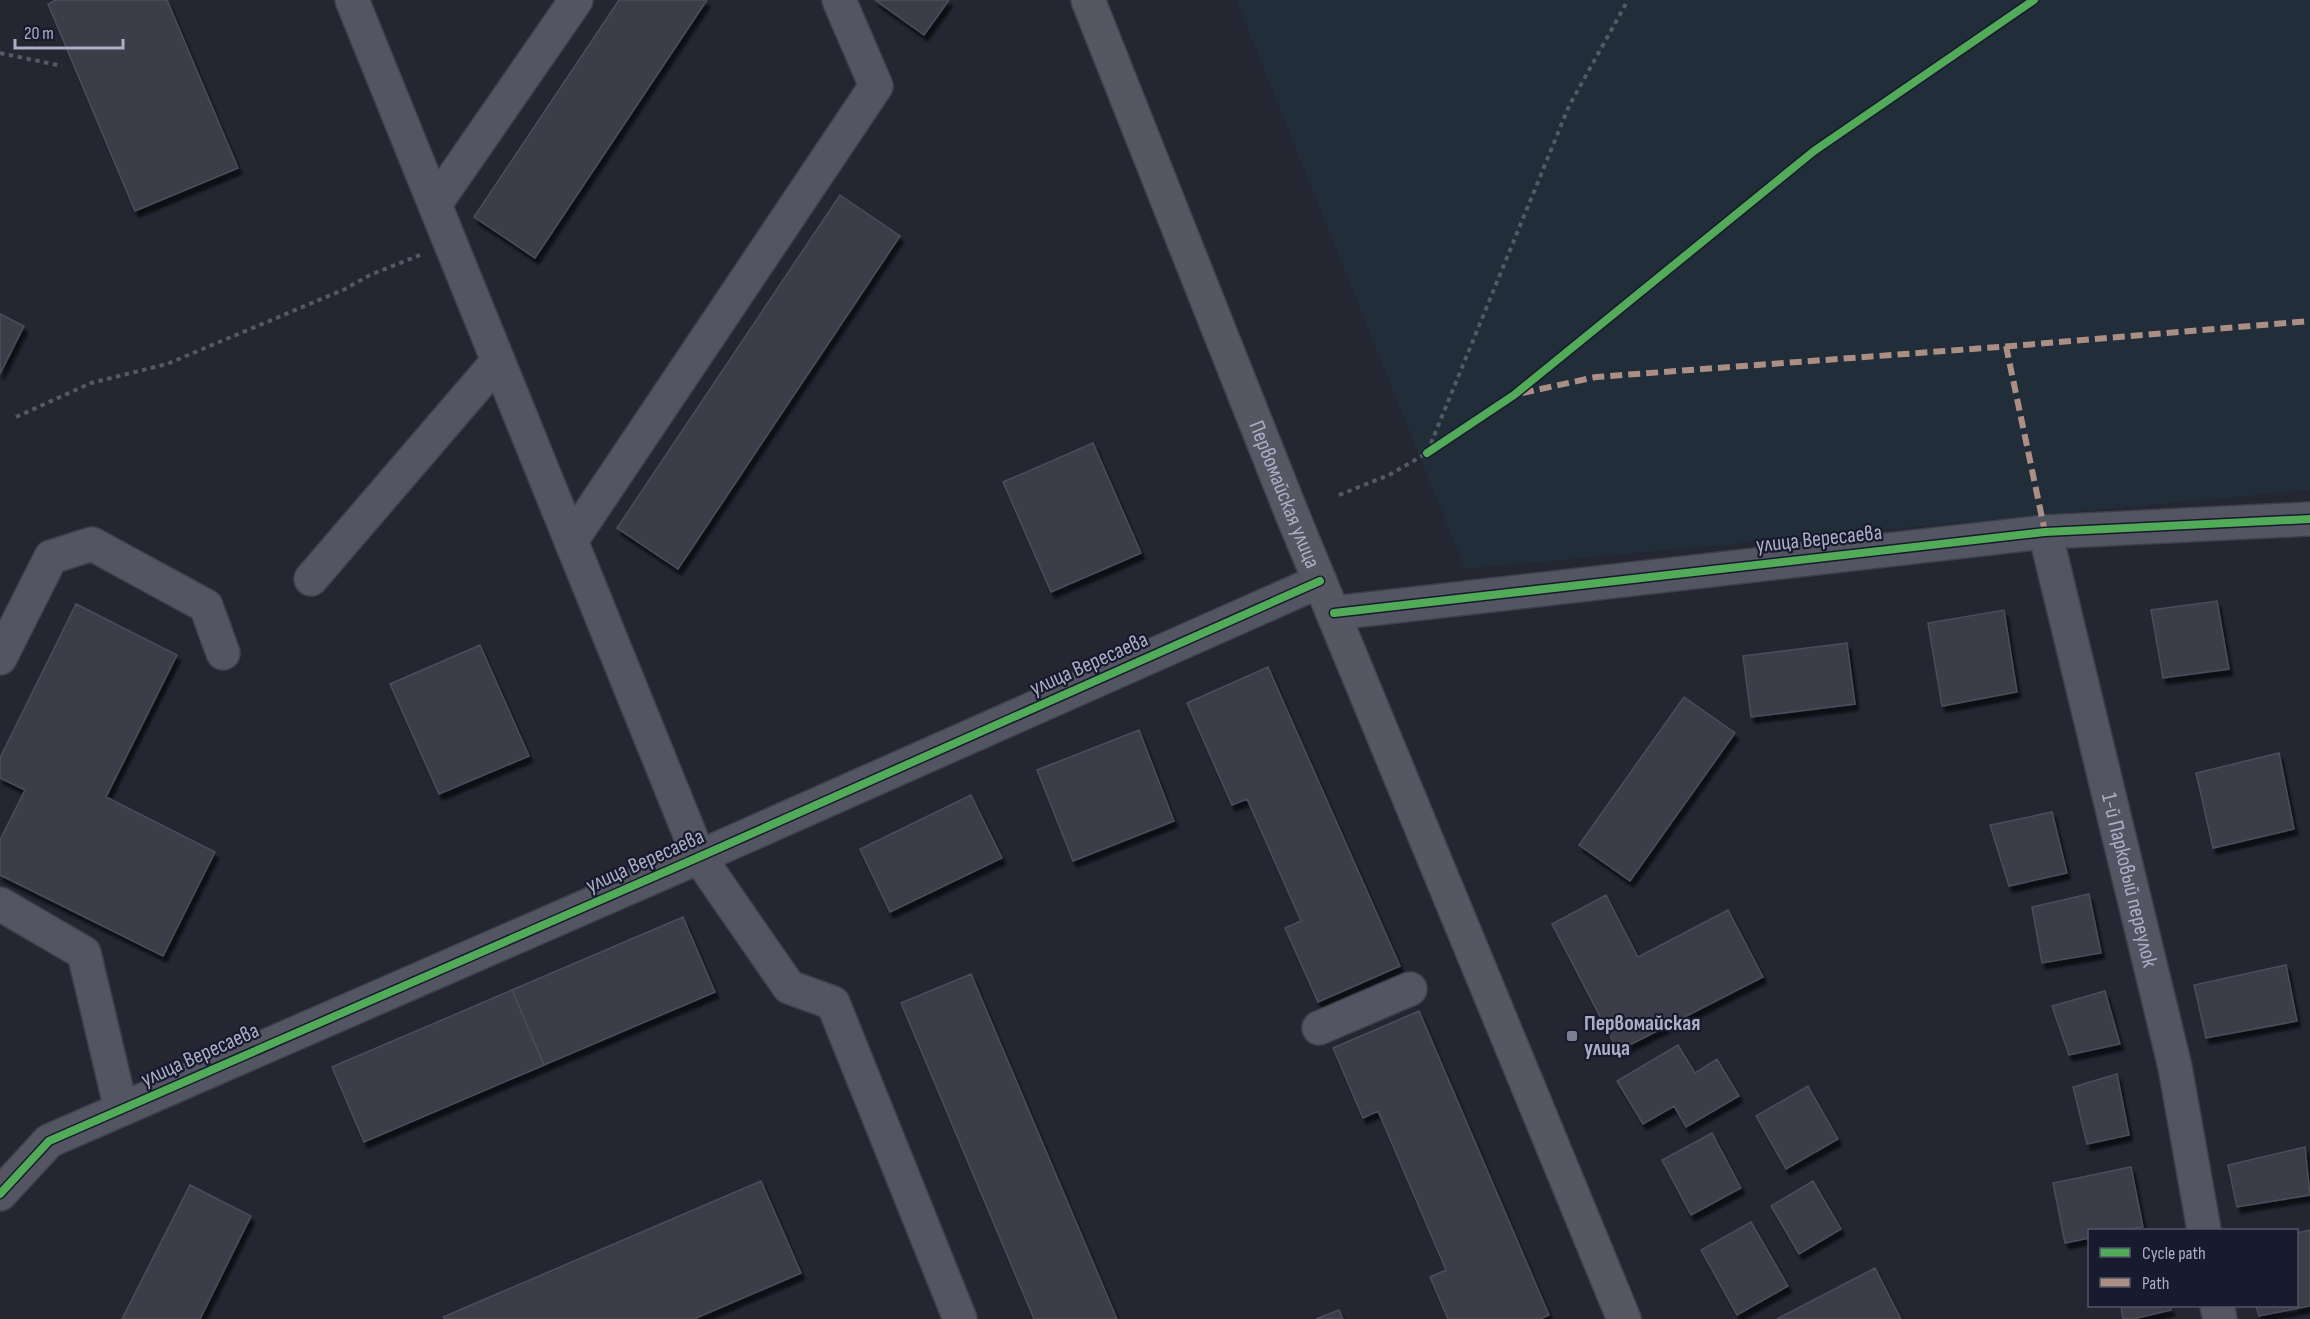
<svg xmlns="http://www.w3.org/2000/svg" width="2310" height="1319" font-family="'Sofia Sans Condensed',sans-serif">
  <defs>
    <filter id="shadow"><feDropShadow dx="3.5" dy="6" stdDeviation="1.5" flood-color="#0009"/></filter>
  </defs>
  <rect width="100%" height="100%" fill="#242632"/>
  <path fill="#212e39" d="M1236,0H2310V490L1465,569Z"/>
  <path fill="#3c3d49" stroke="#4b4d5a" stroke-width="1.5" filter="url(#shadow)" d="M56,0H167L238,168L135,211L48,4Z
    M619,0H707L535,258L474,217Z
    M875,0H949L924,35Z
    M840,195L900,236L678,569L617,528Z
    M0,314L24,326L0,374Z
    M1093,443L1141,553L1051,592L1003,482Z
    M2217,601L2229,669L2163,678L2151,610Z
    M76,604L177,655L106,797L215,852L163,956L0,875V840L25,790L0,778V758Z
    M2004,610L2017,692L1942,706L1928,623Z
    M1847,643L1855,704L1751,717L1743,656Z
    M480,645L529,756L439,794L390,684Z
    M1268,667L1400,966L1318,1002L1285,928L1301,921L1247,799L1232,805L1187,703Z
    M1684,697L1735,733L1630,881L1579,845Z
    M1139,730L1174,821L1073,861L1037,770Z
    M2279,753L2294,829L2213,848L2196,773Z
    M971,795L1002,858L890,912L860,849Z
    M2052,812L2067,873L2009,886L1990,825Z
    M2089,894L2101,953L2042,963L2032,907Z
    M1606,895L1638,957L1728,910L1763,977L1618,1051L1552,924Z
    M683,917L715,992L544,1065L512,990Z
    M2286,965L2297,1021L2206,1038L2194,985Z
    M971,974L1117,1319H1034L901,1003Z
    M512,990L544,1065L364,1142L332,1067Z
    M2105,991L2120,1044L2069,1055L2052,1006Z
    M1419,1011L1549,1315L1540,1319H1448L1430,1277L1446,1270L1378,1111L1363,1118L1333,1048Z
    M1678,1045L1695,1073L1717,1059L1739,1096L1686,1127L1674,1106L1643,1124L1617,1081Z
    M2117,1074L2129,1135L2087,1144L2073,1087Z
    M1808,1086L1838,1139L1786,1169L1756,1116Z
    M1712,1133L1741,1188L1691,1215L1662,1160Z
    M2305,1147L2310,1195L2237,1207L2228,1165Z
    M2131,1167L2143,1227L2125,1230H2090V1238L2065,1243L2053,1183Z
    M761,1181L801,1273L694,1319H445L443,1317Z
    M1813,1181L1841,1229L1799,1254L1771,1206Z
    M190,1185L251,1216L200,1319H122Z
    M1751,1222L1788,1286L1737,1315L1701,1250Z
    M2310,1230V1306L2259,1316L2256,1306H2296V1233Z
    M1875,1268L1901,1319H1777Z
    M2121,1306H2170L2171,1310L2133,1319H2123Z
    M1339,1310L1343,1319H1316Z"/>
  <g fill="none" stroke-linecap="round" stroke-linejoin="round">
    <defs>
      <g id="minor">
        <path d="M352,0L699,857L789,987L833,1003L960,1319"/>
        <path d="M435,204L576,0"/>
        <path id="s1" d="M2045,532L2175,1067L2204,1230"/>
        <path d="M571,541L876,86L839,0"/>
        <path d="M311,579L498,361"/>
        <path d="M1334,613L2045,532L2310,519"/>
        <path d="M0,658L51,557L92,544L206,606L223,653"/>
        <path d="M0,904L84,953L121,1109"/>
        <path d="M1319,1028L1410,989"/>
        <path d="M0,1194L49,1141L699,857L1320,581"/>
        <path d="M2217,1306L2220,1319"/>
      </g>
      <g id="major">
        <path id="s2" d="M1088,0L1292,514L1624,1319"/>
      </g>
    </defs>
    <use href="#minor" stroke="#3e4049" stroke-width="36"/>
    <use href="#major" stroke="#41424f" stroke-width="36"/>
    <path stroke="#565864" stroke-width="4" stroke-dasharray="4.5 4.5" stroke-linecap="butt" d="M0,53L62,66
      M16,417L91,383L167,364L345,289L370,275L420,255
      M1339,495L1389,475L1427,453L1569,106L1628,0"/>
    <use href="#minor" stroke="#545562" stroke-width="33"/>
    <use href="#major" stroke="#565763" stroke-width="33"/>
    <path stroke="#ac8f84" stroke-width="6" stroke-dasharray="12 6" stroke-linecap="butt" d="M2006,346L2045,532
      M1522,393L1596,377L2012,346L2310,321"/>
    <defs>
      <path id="cycleway" d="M1427,453L1514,395L1814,151L2034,0
        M1334,613L2045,532L2310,519
        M0,1194L49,1141L699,857L1320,581"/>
    </defs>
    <use href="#cycleway" stroke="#181a2d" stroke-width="11"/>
    <use href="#cycleway" stroke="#51ab58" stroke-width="8"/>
  </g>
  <rect fill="#7c7e92" stroke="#181a2d" stroke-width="2" x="1566" y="1030" width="12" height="12" rx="3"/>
  <g text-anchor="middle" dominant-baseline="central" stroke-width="4.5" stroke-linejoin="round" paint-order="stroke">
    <g font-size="22" fill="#acaec6" stroke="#181a2d">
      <text stroke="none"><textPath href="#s2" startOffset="532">Первомайская улица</textPath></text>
      <text transform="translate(1819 539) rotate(-6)">улица Вересаева</text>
      <text transform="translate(1089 664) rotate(-24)">улица Вересаева</text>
      <text transform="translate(645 861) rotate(-24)">улица Вересаева</text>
      <text stroke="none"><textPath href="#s1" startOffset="358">1-й Парковый переулок</textPath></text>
      <text transform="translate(200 1055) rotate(-24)">улица Вересаева</text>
    </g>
    <g font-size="22" font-weight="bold" fill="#acaec6" stroke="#181a2d" text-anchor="start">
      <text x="1584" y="1023">Первомайская<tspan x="1584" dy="25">улица</tspan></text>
    </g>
  </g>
  <rect x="2088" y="1229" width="210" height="78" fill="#181a2d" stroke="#53556a" stroke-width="1.5"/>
  <rect x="2100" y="1248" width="30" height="9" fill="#51ab58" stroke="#53556a" stroke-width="1.5"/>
  <text x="2142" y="1259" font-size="18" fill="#acaec6">Cycle path</text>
  <rect x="2100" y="1278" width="30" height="9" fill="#ac8f84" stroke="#53556a" stroke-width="1.5"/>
  <text x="2142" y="1289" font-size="18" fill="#acaec6">Path</text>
  <path d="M15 39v9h108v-9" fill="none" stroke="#acaec6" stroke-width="3"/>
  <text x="24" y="39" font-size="18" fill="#acaec6" stroke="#181a2d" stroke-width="4.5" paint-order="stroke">20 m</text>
</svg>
